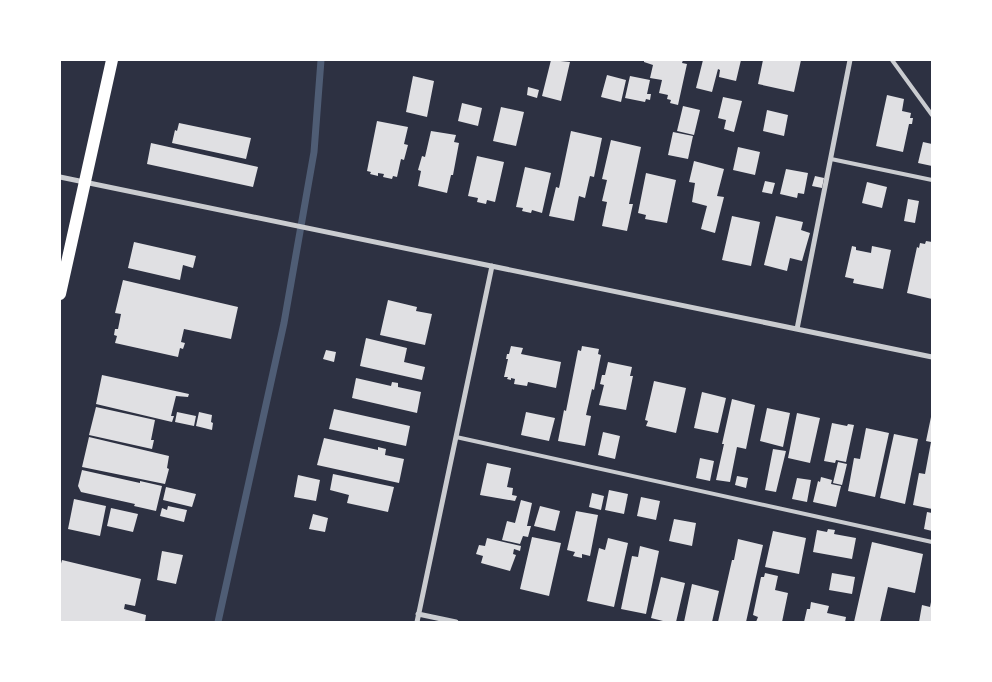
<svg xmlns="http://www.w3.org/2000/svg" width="992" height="682" font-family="'Public Sans',sans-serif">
  <rect width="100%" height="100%" fill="#2d3142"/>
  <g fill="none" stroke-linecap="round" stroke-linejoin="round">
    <path stroke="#4f5d75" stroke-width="7" d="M218,622L284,323L314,152L321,60"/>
  </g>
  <path fill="#e0e0e3" d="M551,60L570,62L561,101L542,96Z
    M644,60H683L682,63L687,64L678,105L670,103L671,100L667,99L668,95L659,93L662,80L650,78L653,65L644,62Z
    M703,60H741L736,81L719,77L720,70L718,69L712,92L696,88Z
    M763,60H801L794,92L758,84Z
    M607,75L626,80L621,102L601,97Z
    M413,76L434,81L427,117L406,112Z
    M630,76L650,80L647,94H651L650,100L646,99L645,102L625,98Z
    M528,87L539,90L537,98L527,95Z
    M887,95L904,99L902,111L911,113L910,118H913L912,124H909L903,152L876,146Z
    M723,97L742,101L734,132L724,129L726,120L718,118Z
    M462,103L482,108L478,126L458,121Z
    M683,106L700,110L694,135L677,131Z
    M501,107L524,112L516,146L493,141Z
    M767,110L788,115L784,136L763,131Z
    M377,121L408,127L404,144L408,145L404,160L401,159L397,177L393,176L392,179L383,177L384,174L378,173V176L370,174L371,172L367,171Z
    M179,123L251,138L246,159L172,143L175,130L177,131Z
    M431,131L456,135L454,142L459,143L453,175H451L447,193L418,186L421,171L418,170L422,156L425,157Z
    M571,131L602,138L594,177L590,176L585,198L579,196L574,221L549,216L556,187L559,188Z
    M673,132L693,136L688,159L668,155Z
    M611,140L641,147L629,204H633L627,231L602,226L607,202L602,201L607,180L602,179Z
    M923,142L932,144V166L918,163Z
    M151,143L258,167L253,187L147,164Z
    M738,147L760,152L755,175L733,170Z
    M477,156L504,162L495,202L487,200L486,204L477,202L478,198L468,196Z
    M694,161L724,169L717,196L724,197L715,233L701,229L707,206L692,202L695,183L689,182Z
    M525,167L551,173L542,213L532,210L531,213L522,211L523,208L516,207Z
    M786,169L808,173L804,194L798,193L797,198L780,194Z
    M646,173L676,180L667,223L645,219L646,215L638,213Z
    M815,176L824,178L822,188L812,186Z
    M765,181L775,183L772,194L762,192Z
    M867,182L887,187L882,208L862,203Z
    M908,199L919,201L915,223L904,221Z
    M732,216L760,222L751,266L722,260Z
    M776,216L803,222L801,230L810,233L802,261L790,258L787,271L764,265Z
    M926,241L932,242V299L907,293L917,247L919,248L920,243L925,244Z
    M134,242L196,256L193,268L183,265L180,280L128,268Z
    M852,246L856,247V250L871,253L872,246L891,250L883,289L853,283L854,279L845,277Z
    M123,280L238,307L231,339L184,329L181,342L185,343L183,349L180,348L178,357L115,343L117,336L114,335L115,329H118L121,314L115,313Z
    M388,300L417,307L416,311L432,314L425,345L380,335Z
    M366,338L407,348L404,362L425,367L422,380L360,366Z
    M511,346L523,348L521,354L561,362L556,388L528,382L527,386L514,384L515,379L511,378V380L507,379L508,377H504L508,359H506L507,354H509Z
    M582,346L599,349L598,354L601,355L594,390L592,389L586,415L591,416L585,446L558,441L564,410L566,411L578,350L581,351Z
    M326,350L336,352L334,362L323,359Z
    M608,362L632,367L630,376H633L626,410L599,405L604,385L600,384L602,375H605Z
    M102,375L189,394L188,397L176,396L171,416H174L172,422L96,404Z
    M356,378L391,386L392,382L398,383V387L421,392L417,413L352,398Z
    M654,381L686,388L676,433L646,426L648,421L645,420Z
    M702,392L726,398L718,433L694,428Z
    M732,399L755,405L746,449L737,447L730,482L716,480L724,444H722Z
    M96,407L155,420L151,440H154L152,449L89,435Z
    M767,408L790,413L783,447L760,441Z
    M334,409L410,426L406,446L329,429Z
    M177,412L196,416L194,426L175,422Z
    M199,412L212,415L211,422L213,423L212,430L196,426Z
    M526,412L555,418L549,441L521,435Z
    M797,413L820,418L810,463L788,458Z
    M931,417H932V509L913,505L919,473L925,474L931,442L926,441Z
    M832,423L847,426L848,424L854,425L846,462L836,460L835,463L824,461Z
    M866,428L889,433L875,497L848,491L854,458L860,459Z
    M603,432L620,436L615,459L598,455Z
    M894,434L918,439L905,504L880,498Z
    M89,437L169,456L167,468L169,469L165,484L82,467Z
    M324,438L378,450V447L386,449L385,455L404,459L399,483L317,465Z
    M773,449L786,451L776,492L765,490Z
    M700,458L714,461L710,481L696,478Z
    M838,462L847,464L842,485L833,483Z
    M487,463L511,468L507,487L513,488L512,495L517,496L515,501L480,495Z
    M82,470L140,483V481L162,486L156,511L134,506L135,504L81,492L78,486Z
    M333,474L394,487L388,512L347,503L349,495L330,490Z
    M298,475L320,480L316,501L294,497Z
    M737,476L748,478L746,488L735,485Z
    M821,477L832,480L831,484L841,486L836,507L813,502L818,481L820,482Z
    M797,478L811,480L807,502L792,499Z
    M166,487L196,494L192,507L163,500Z
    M609,490L628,494L624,514L605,510Z
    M592,493L604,496L601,510L589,507Z
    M641,497L660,501L656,520L637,516Z
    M74,499L106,506L100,536L68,529Z
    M521,500L532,503L527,526H531L528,537L523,536L520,544L502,540L507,521L515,523Z
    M168,506L187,510L184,522L160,516L162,508L167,510Z
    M540,506L560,511L555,531L534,526Z
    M111,508L138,514L133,532L107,526Z
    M576,511L598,515L590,556L582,554V558L573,556L575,552L567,550Z
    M927,512L932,513V531L924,529Z
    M313,514L328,518L325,532L309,529Z
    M674,519L696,523L692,546L669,541Z
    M828,529L835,530L834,534L856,538L852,559L813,552L817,530L827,532Z
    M773,531L806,538L799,574L765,567Z
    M532,537L561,543L549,596L520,589Z
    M487,538L521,546L520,551L514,549L513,554L516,555L510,571L481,563L483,556L476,554L479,545L485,546Z
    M608,538L628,543L614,607L587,601L599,548L605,550Z
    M738,539L763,545L746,622H718L732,560H734Z
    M872,542L923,554L915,593L888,587L880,622H854Z
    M640,546L659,551L646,614L621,609L632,556L638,557Z
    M162,551L183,555L176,584L157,580Z
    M62,560L141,579L135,606L125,604L124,609L146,615L145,622H60V567Z
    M765,573L778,576L775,590L788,593L782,622H756L758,617L753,615L761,577H764Z
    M832,573L855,577L852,594L829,590Z
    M661,577L685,583L676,622H667L651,618Z
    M692,584L719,591L712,622H684Z
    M811,602L829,606L827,613L846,617L845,622H804L807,609H810Z
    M931,602L932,622H919L922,605L930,607Z"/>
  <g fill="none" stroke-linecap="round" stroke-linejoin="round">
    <path stroke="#caccd0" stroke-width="4" d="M892,60L932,115
      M831,159L932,180
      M456,437L932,542"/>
    <path stroke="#caccd0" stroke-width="5" d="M60,177L932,357
      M797,329L850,60
      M418,614L456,622
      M417,622L492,266"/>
    <path stroke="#fff" stroke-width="12" d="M60,294L112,60"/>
  </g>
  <rect width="992" height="682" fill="none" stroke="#ffffff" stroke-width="122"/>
</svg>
